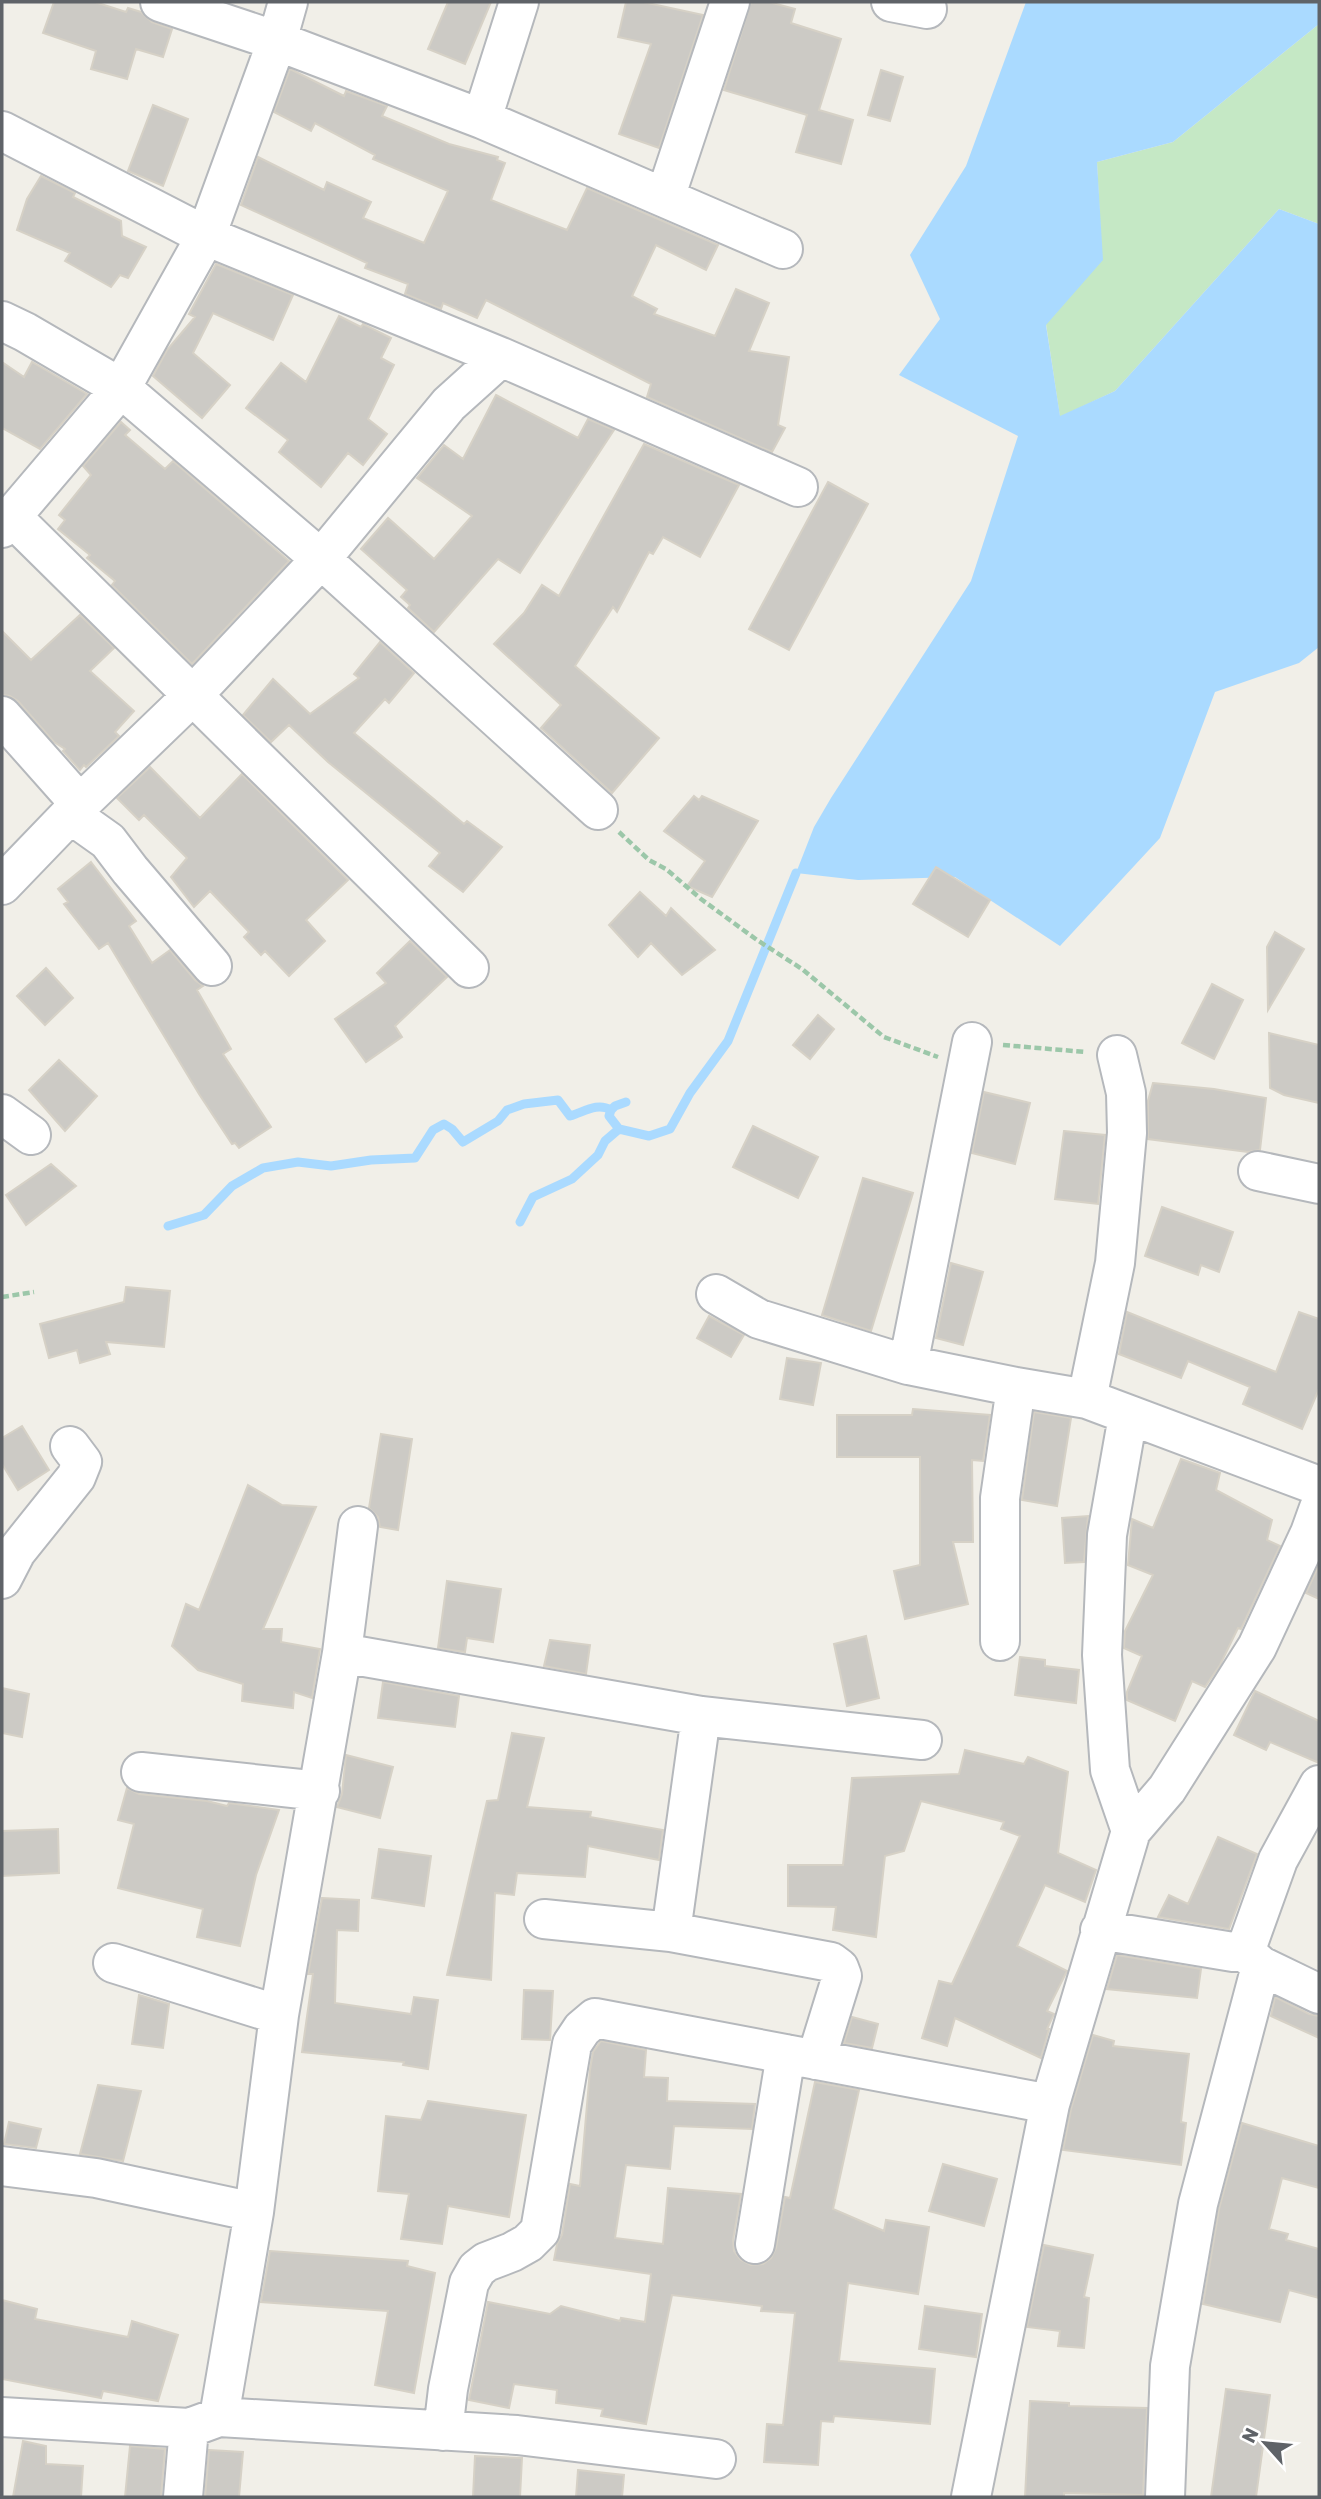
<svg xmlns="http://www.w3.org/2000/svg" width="1321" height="2499" font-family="Rubik,sans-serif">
  <rect width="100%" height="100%" fill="#f1efe8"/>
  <path fill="#c5e8c5" d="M1319,24V224L1279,209L1115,391L1060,417L1046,324L1102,260L1097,162L1173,142Z"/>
  <path fill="#aadaff" d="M1026,2H1319V24L1173,142L1097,162L1103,260L1046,325L1060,416L1115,391L1279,209L1319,224V647L1299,663L1215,692L1160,838L1060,946L955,877L858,880L796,873L814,827L831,798L971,581L1018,436L899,375L940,319L910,255L966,166Z"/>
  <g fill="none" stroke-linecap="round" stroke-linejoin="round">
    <path stroke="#aadaff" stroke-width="9" d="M611,1110L615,1106L626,1102
      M520,1222L533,1197L572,1179L598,1155L605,1141L619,1129L649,1136L670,1129L690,1093L728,1041L796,873
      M168,1226L204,1215L232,1186L263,1168L298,1162L331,1166L371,1160L415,1158L433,1130L444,1124L452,1129L463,1142L498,1121L507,1110L524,1104L558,1100L570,1116C584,1112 597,1102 611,1110L609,1116L619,1129"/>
  </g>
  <path fill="#cccac5" stroke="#d6d1c6" stroke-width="2" d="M54,2H95L126,12L128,8L141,12L152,22L172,29L163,57L136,49L127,79L91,69L96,51L43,33Z
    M448,2H491L465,64L428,49Z
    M626,2H643L703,15L659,148L619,134L651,44L618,37Z
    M751,2H769L795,9L791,23L841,39L819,110L853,120L841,164L796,152L807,115L724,90Z
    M290,69L344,96L346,91L387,106L382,116L449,144L498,157L497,160L505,163L491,200L567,230L587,188L718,245L706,270L656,245L632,296L657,309L654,314L715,336L736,289L769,303L749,351L789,357L778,425L785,428L772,452L647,397L651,384L486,300L477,318L443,303L441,309L405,294L408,284L365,268L367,263L241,205L258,157L324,190L327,182L371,202L363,218L424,243L448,191L373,159L375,155L315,123L311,131L274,112Z
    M881,70L903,77L890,121L868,115Z
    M153,105L188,119L163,186L128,171Z
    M41,176L75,193L73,197L121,221L122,236L146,247L128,278L120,275L111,287L65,261L70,253L17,230L27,199Z
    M216,264L293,295L273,340L213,313L193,353L230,385L202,418L153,376L167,350L195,317L189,314Z
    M339,316L361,327L363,324L391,338L381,358L394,365L368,419L387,434L363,465L348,453L321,487L279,452L288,440L246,408L281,363L306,382Z
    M2,362L24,377L32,362L87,394L40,449L2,428Z
    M496,395L578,438L588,419L614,430L520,573L498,559L434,632L408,608L410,605L401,597L407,590L361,549L388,518L434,559L472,516L417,478L444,445L463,459Z
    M121,422L130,430L125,435L165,469L173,461L289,561L192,664L112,585L115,581L87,558L90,555L58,529L65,520L59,515L91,475L83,466Z
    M644,444L739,485L700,557L663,537L653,554L649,552L617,612L613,607L575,666L659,738L612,793L541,728L561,705L494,644L524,613L542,585L559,596Z
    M828,482L868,504L789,650L749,629Z
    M80,615L114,648L90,671L134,711L115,732L119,736L86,767L84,765L80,770L63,751L65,749L54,742L18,701L10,696L2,695V631L31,660Z
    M380,642L414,673L389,703L385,699L354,733L464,824L467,821L502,847L463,892L429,866L440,853L328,762L289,725L271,742L243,715L273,679L310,714L359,678L354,674Z
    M150,767L200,818L242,774L348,880L306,920L325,941L289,976L265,951L261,955L244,937L249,932L210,891L194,907L171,877L187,858L144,815L139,820L117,798Z
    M694,796L699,800L702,796L758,821L712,897L687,886L705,861L664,831Z
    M91,862L136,921L129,926L152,963L170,950L195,980L203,986L197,990L231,1049L223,1054L271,1127L239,1148L235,1143L232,1144L199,1094L108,943L99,949L64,904L68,902L58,889Z
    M936,867L990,900L968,937L913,904Z
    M640,892L666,916L671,908L715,950L682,975L651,943L638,957L609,925Z
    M1275,932L1304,949L1268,1010L1267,947Z
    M410,941L447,977L395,1026L402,1037L366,1062L335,1019L386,983L377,973Z
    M46,968L73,998L45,1025L17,996Z
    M1212,984L1243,1000L1214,1059L1182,1043Z
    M818,1015L834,1029L810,1059L793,1045Z
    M1269,1033L1319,1045V1103L1284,1095L1270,1088Z
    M59,1060L97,1096L65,1131L29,1090Z
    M1153,1083L1214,1089L1266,1098L1260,1150L1248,1152L1148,1139V1101Z
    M984,1092L1030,1103L1015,1164L972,1153Z
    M753,1126L818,1157L798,1198L733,1167Z
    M1064,1131L1105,1135L1098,1204L1055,1199Z
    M51,1164L76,1186L26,1225L6,1195Z
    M863,1178L913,1193L871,1331L822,1315Z
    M1162,1207L1233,1232L1219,1272L1201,1265L1198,1275L1145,1256Z
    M951,1263L983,1272L963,1345L936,1338Z
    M126,1287L170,1291L164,1347L106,1342L110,1354L80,1363L77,1350L49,1358L40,1324L124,1302Z
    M1127,1312L1276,1372L1299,1312L1319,1319V1389L1302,1429L1243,1404L1250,1387L1188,1361L1181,1378L1119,1354Z
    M709,1316L744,1335L731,1357L697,1338Z
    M787,1358L821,1363L813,1405L780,1399Z
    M913,1409L990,1415L983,1461L972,1460L973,1542H953L968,1604L905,1619L894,1571L920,1565V1457H837V1415H912Z
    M1034,1412L1071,1418L1057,1506L1022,1500Z
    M22,1426L49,1470L18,1490L2,1464V1438Z
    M381,1434L412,1439L398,1530L380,1527L378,1517L369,1508Z
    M1181,1459L1220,1473L1216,1490L1272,1520L1267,1540L1280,1546L1241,1629L1238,1628L1220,1665L1205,1687L1192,1681L1175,1721L1127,1700V1692L1142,1656L1124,1648L1125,1631L1153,1575L1128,1565L1132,1519L1153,1528Z
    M248,1485L282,1505L316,1507L263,1629H282L281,1642L320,1649L312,1698L294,1692L293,1708L242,1701L243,1684L198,1670L172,1646L186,1604L199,1610Z
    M1088,1516L1084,1562L1065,1563L1062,1518Z
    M1319,1565V1599L1306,1593Z
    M447,1581L501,1589L493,1642L467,1638L465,1652L438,1648Z
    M866,1636L879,1698L847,1706L834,1644Z
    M550,1640L590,1645L586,1674L544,1666Z
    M1020,1657L1045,1660V1666L1079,1670L1076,1703L1015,1695Z
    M383,1682L459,1696L455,1727L378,1718Z
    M2,1688L29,1694L22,1737L2,1733Z
    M1255,1691L1319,1721V1763L1270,1742L1266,1750L1234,1735Z
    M512,1733L544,1738L527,1807L591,1812L590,1817L663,1830L659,1860L588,1846L585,1877L517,1873L514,1895L495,1893L491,1980L447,1975L487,1801L498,1800Z
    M965,1750L1024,1764L1028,1757L1068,1772L1058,1853L1096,1870L1085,1902L1045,1885L1017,1946L1067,1971L1047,2011L1054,2014L1047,2029H1049L1041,2058L955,2018L947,2046L922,2038L939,1981L952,1984L1020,1836L1001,1829L1004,1822L921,1801L904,1851L885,1856L876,1937L833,1930L836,1907L788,1906V1865H843L852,1778L959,1774Z
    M346,1755L393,1767L380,1818L337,1807L342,1794Z
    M127,1788L139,1794L207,1801L227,1806L229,1803L279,1810L256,1875L240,1946L197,1937L203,1909L118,1888L134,1824L118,1820Z
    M58,1829L59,1873L2,1876V1831Z
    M1218,1837L1257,1854L1229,1929L1158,1917L1169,1895L1188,1904Z
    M379,1849L431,1856L424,1906L372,1898Z
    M322,1898L359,1900L358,1931L337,1930L335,2003L411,2014L414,1997L438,2000L428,2069L403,2065L404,2062L302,2052L313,1974H308Z
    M1117,1955L1201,1969L1197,1998L1107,1989Z
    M524,1990L553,1991L550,2040L522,2039Z
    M139,1995L169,2004L163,2048L132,2044Z
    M1275,1997L1309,2014L1319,2016V2038L1271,2016Z
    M852,2017L878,2024L872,2048L844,2043Z
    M1093,2035L1114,2041L1113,2046L1189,2054L1181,2122L1186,2123L1181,2165L1063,2150L1071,2109Z
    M601,2041L646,2050L644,2077L668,2078L667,2101L755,2104L752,2129L674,2126L670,2169L626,2165L615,2238L663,2244L668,2188L741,2194L733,2240L734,2251L741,2260L751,2265L763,2264L771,2258L776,2248L785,2197L790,2198L815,2082L859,2090L833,2209L884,2231L886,2220L929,2227L918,2294L848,2283L839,2361L935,2369L930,2424L834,2416L833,2422L821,2421L818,2465L764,2462L767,2424L783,2425L795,2313L761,2311L762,2306L672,2295L646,2424L601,2416L603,2409L556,2403L557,2390L514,2384L509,2408L469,2400L488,2302L550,2314L561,2306L620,2321L621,2318L645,2322L651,2274L554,2260L557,2244L562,2235L570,2184L580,2186L590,2070L593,2052Z
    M98,2085L141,2091L123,2161L80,2154Z
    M428,2101L526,2115L509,2217L448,2206L442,2244L401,2239L409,2194L378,2191L386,2116L421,2120Z
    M9,2122L41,2129L36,2148L4,2144Z
    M1242,2123L1319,2146V2188L1282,2178L1269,2229L1288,2234L1286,2240L1319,2249V2298L1289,2290L1280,2322L1203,2304L1219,2209Z
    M943,2164L997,2179L984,2226L929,2211Z
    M1044,2245L1093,2255L1084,2297L1089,2298L1084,2348L1058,2346L1060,2331L1027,2327Z
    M270,2251L408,2261L407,2266L435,2273L414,2393L375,2385L388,2311L261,2302Z
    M2,2300L37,2309L35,2319L128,2337L132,2321L178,2335L158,2401L103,2391L101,2398L2,2379Z
    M925,2306L982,2314L976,2357L919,2349Z
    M1226,2389L1270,2395L1256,2497H1211Z
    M1030,2401L1069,2403V2406L1147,2408L1143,2495L1064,2493V2497H1025Z
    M23,2441L46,2446V2464L83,2466L81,2497H13Z
    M130,2446L165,2449L161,2497H125Z
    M209,2450L243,2452L239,2497H205Z
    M475,2456L522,2458L520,2497H473Z
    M578,2470L624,2475L622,2497H576Z"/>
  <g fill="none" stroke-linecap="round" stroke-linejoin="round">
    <defs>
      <path id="minor" d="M160,2L277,41L482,119L783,249
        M891,2L927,9
        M482,119L519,2
        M2,131L206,236L501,357L798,487
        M665,198L730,2
        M2,321L25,332L121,388L321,559L598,810
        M12,517L469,968
        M2,528L121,388L206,236L277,41L288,2
        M2,716L80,804
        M70,814L108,841L130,870L212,966
        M2,885L80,804L192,696L321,559L449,404L501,357
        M2,1114L31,1135
        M1258,1171L1319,1184
        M716,1294L759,1319L908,1365L1016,1387L1087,1399L1319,1486
        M908,1365L972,1042
        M1087,1399L1115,1263L1127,1133L1126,1093L1117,1055
        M1128,1416L1107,1535L1102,1655L1110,1770L1131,1831
        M2,1579L16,1552L76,1477L82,1462L70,1446
        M1000,1641V1498L1016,1387
        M342,1653L701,1716L922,1740
        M141,1772L320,1791
        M544,1919L671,1932L831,1962L839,1968L842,1976L816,2060
        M1100,1930L1233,1952H1245L1261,1966L1319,1994
        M671,1932L701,1716
        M1245,1952L1278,1860L1319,1785
        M113,1963L279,2015
        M2,2166L96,2178L254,2212
        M755,2244L786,2054
        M2,2417L189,2428L219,2417L517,2435L716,2459
        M219,2417L254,2212L279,2015L342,1653L358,1526
        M443,2431L448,2389L469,2283L477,2269L486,2262L512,2252L528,2243L540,2231L572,2044L582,2029L595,2018L1050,2104
        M183,2497L189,2428
        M971,2497L1050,2104L1131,1831L1167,1789L1257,1647L1310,1533L1319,1508
        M1165,2497L1170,2366L1198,2204L1261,1966"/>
    </defs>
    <use href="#minor" stroke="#b5b8bc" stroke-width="42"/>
    <path stroke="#9cc7a9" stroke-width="4.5" stroke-dasharray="7 3.5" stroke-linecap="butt" d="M619,832L649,860L666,869L701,899L757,940L802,969L884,1037L938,1057
      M1003,1045L1085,1052
      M2,1297L34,1292"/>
    <use href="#minor" stroke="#fff" stroke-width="38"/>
  </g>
  <rect width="1321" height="2499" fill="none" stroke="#5f6368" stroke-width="7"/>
  <g transform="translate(1265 2443) rotate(297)" stroke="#ffffff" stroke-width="5" paint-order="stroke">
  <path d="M0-5L12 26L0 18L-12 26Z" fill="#5f6368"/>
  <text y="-10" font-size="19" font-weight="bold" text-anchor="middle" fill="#5f6368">N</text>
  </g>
</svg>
